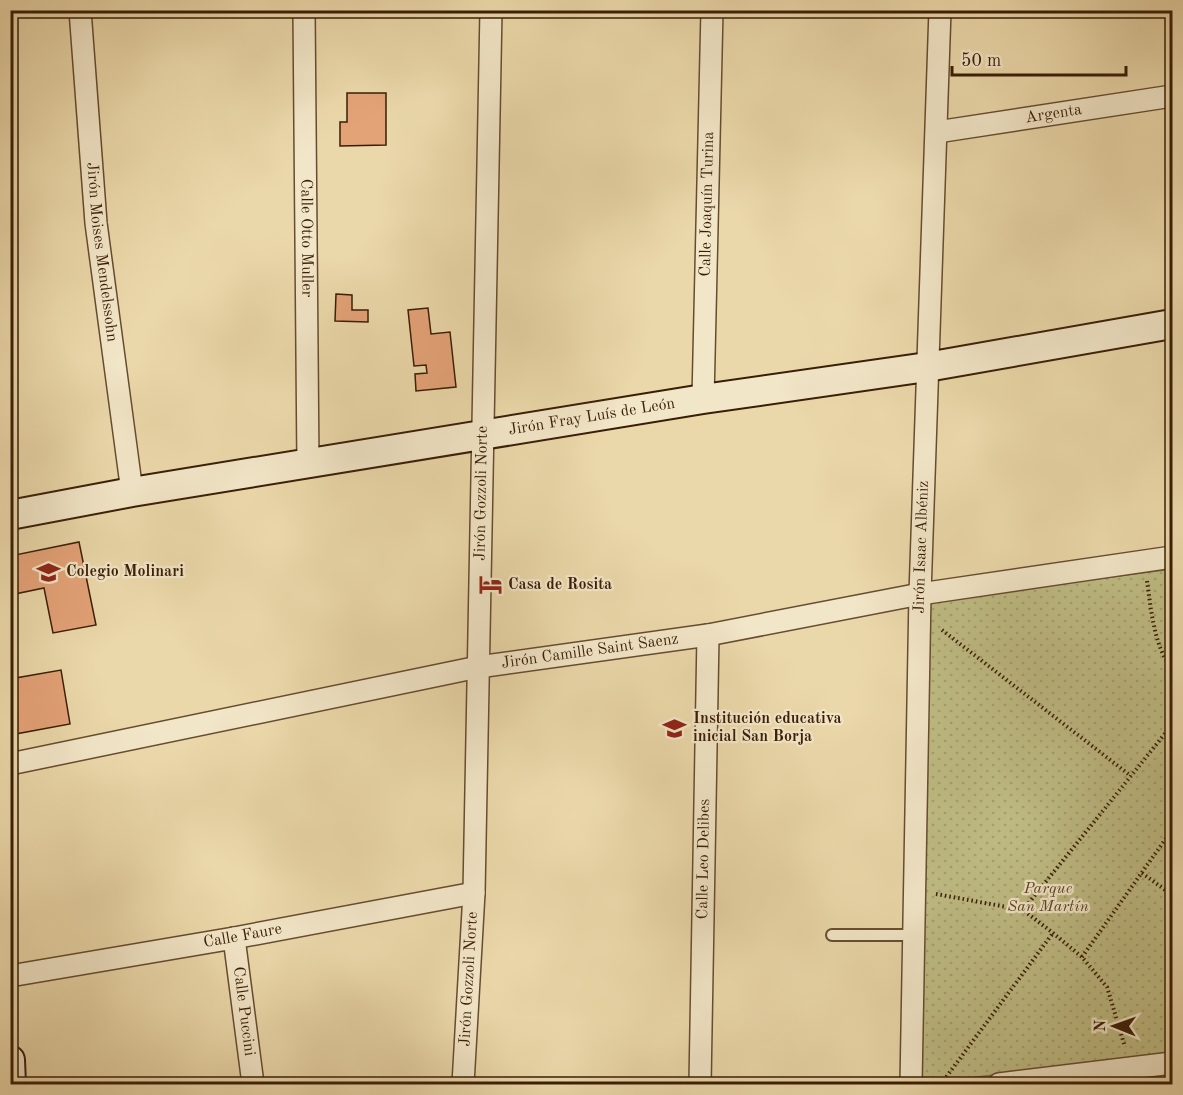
<svg xmlns="http://www.w3.org/2000/svg" width="1183" height="1095" font-family="'Old Standard TT',serif">
  <defs>
    <pattern id="park-dots" width="8" height="8" patternUnits="userSpaceOnUse" patternTransform="scale(1.5)"><rect width="8" height="8" fill="#bfbc84"/><path d="M2 2h.1M6 6h.1" fill="none" stroke="#a5a170" stroke-width="1.8" stroke-linecap="round"/></pattern>
  </defs>
  <rect width="100%" height="100%" fill="#ebd8aa"/>
  <filter id="stains"><feTurbulence type="fractalNoise" baseFrequency=".00333" numOctaves="4"/><feColorMatrix values="0 0 0 0 .2 0 0 0 0 .09 0 0 0 0 .02 0 0 0 .5 -.17"/></filter>
  <radialGradient id="worn" r=".72"><stop offset=".6" stop-color="#630" stop-opacity="0"/><stop offset="1" stop-color="#630" stop-opacity=".3"/></radialGradient>
  <path fill="url(#park-dots)" stroke="#7c6d46" stroke-width="1.5" d="M1172,569V1053L921,1084L928,601Z"/>
  <path fill="#e4a277" stroke="#391e07" stroke-width="1.5" d="M347,93H386V145L340,146V122H347Z
    M336,294L352,295V310H368V322L335,321Z
    M428,308L431,334L450,332L456,387L416,391L415,374L427,373L426,365L414,366L408,310Z
    M79,542L96,625L53,633L44,588L10,595V556Z
    M61,670L70,724L10,735V679Z"/>
  <g fill="none" stroke-linecap="round" stroke-linejoin="round">
    <defs>
      <path id="lane" d="M832,935H914"/>
      <g id="street">
        <path id="s1" d="M80,10L96,223L132,492"/>
        <path id="s2" d="M304,10L308,465"/>
        <path id="s3" d="M937,132L1172,96"/>
        <path id="s4" d="M703,399L712,10"/>
        <path id="s5" d="M10,764L478,667L708,635L920,594L1172,557"/>
        <path id="s6" d="M234,938L253,1084"/>
        <path id="s7" d="M10,976L234,938L474,893"/>
        <path id="s8" d="M463,1084L474,893L491,10"/>
        <path id="s9" d="M700,1084L708,635"/>
        <path id="s10" d="M911,1084L920,594L940,10"/>
        <path d="M999,1084L1172,1063"/>
      </g>
      <g id="secondary">
        <path id="s11" d="M10,515L132,492L703,399L927,367L1172,324"/>
        <path d="M10,1060L11,1084"/>
      </g>
    </defs>
    <use href="#lane" stroke="#664c30" stroke-width="14"/>
    <use href="#street" stroke="#664c30" stroke-width="24"/>
    <use href="#secondary" stroke="#391e07" stroke-width="32"/>
    <path stroke="#391e07" stroke-width="4" stroke-dasharray="1.5 3" stroke-linecap="butt" d="M1147,581C1151,608 1154,648 1172,668
      M942,630L1131,776
      M1142,873L1172,895
      M936,894L1023,910L1053,933L1082,957L1107,987L1125,1047
      M1023,910L1172,725
      M1082,957L1172,830
      M941,1084L1053,933"/>
    <use href="#lane" stroke="#f2e6c8" stroke-width="10"/>
    <use href="#street" stroke="#f2e6c8" stroke-width="21"/>
    <use href="#secondary" stroke="#f2e6c8" stroke-width="28"/>
  </g>
  <defs>
    <symbol id="school-bare" viewBox="-9 -9 18 18"><path d="M0-5L7-2L0 1L-7-2ZM-4 1L0 2.5L4 1V4Q0 6-4 4Z" fill="#8f2418" stroke="#f2e6c8" stroke-width="2.5" paint-order="stroke"/></symbol>
    <symbol id="hotel-bare" viewBox="-9 -9 18 18"><path d="M-6-4.5h1.5V1H6V5H4.5V3h-9V5H-6ZM-4 0a1.8 1.8 0 1 1 3.6 0ZM.5 0V-2.5h3Q6-2.5 6 0Z" fill="#8f2418" stroke="#f2e6c8" stroke-width="2.5" paint-order="stroke"/></symbol>
  </defs>
  <g fill-rule="evenodd">
    <use href="#school-bare" x="32" y="556" width="33" height="33"/>
    <use href="#hotel-bare" x="474" y="568" width="33" height="33"/>
    <use href="#school-bare" x="658" y="712" width="33" height="33"/>
  </g>
  <g text-anchor="middle" dominant-baseline="central" stroke-width="4.5" stroke-linejoin="round" paint-order="stroke">
    <g font-size="16" fill="#391e07" stroke="#f2e6c8">
      <text stroke="none"><textPath href="#s3" startOffset="118">Argenta</textPath></text>
      <text stroke="none"><textPath href="#s4" startOffset="195">Calle Joaquín Turina</textPath></text>
      <text stroke="none"><textPath href="#s2" startOffset="228">Calle Otto Muller</textPath></text>
      <text stroke="none"><textPath href="#s1" startOffset="243">Jirón Moises Mendelssohn</textPath></text>
      <text stroke="none"><textPath href="#s11" startOffset="590">Jirón Fray Luís de León</textPath></text>
      <text stroke="none"><textPath href="#s8" startOffset="591">Jirón Gozzoli Norte</textPath></text>
      <text stroke="none"><textPath href="#s10" startOffset="537">Jirón Isaac Albéniz</textPath></text>
      <text stroke="none"><textPath href="#s5" startOffset="591">Jirón Camille Saint Saenz</textPath></text>
      <text stroke="none"><textPath href="#s9" startOffset="225">Calle Leo Delibes</textPath></text>
      <text stroke="none"><textPath href="#s7" startOffset="236">Calle Faure</textPath></text>
      <text stroke="none"><textPath href="#s8" startOffset="105">Jirón Gozzoli Norte</textPath></text>
      <text stroke="none"><textPath href="#s6" startOffset="74">Calle Puccini</textPath></text>
    </g>
    <g font-size="16" font-weight="bold" fill="#391e07" stroke="#f2e6c8" text-anchor="start">
      <text x="66" y="572">Colegio Molinari</text>
      <text x="508" y="585">Casa de Rosita</text>
      <text x="693" y="719">Institución educativa<tspan x="693" dy="18">inicial San Borja</tspan></text>
    </g>
    <g font-size="16" font-style="italic" fill="#5a4626" stroke="#f2e6c8">
      <text x="1048" y="889">Parque<tspan x="1048" dy="18">San Martín</tspan></text>
    </g>
  </g>
  <rect width="1183" height="1095" fill="none" stroke="#ebd8aa" stroke-width="36"/>
  <rect x="12" y="12" width="1159" height="1071" fill="none" stroke="#391e07" stroke-width="3"/>
  <rect x="18" y="18" width="1147" height="1059" fill="none" stroke="#391e07" stroke-width="1.5"/>
  <g transform="translate(1114 1026) rotate(271)" stroke="#f2e6c8" stroke-width="4.5" paint-order="stroke">
  <path d="M0-4.5L10 22L0 15L-10 22Z" fill="#391e07"/>
  <text y="-9" font-size="16" font-weight="bold" text-anchor="middle" fill="#391e07">N</text>
  </g>
  <path d="M952 66v9h174v-9" fill="none" stroke="#391e07" stroke-width="3"/>
  <text x="961" y="66" font-size="18" fill="#391e07" stroke="#f2e6c8" stroke-width="4.5" paint-order="stroke">50 m</text>
  <rect width="100%" height="100%" filter="url(#stains)"/>
  <rect width="100%" height="100%" fill="url(#worn)"/>
</svg>
